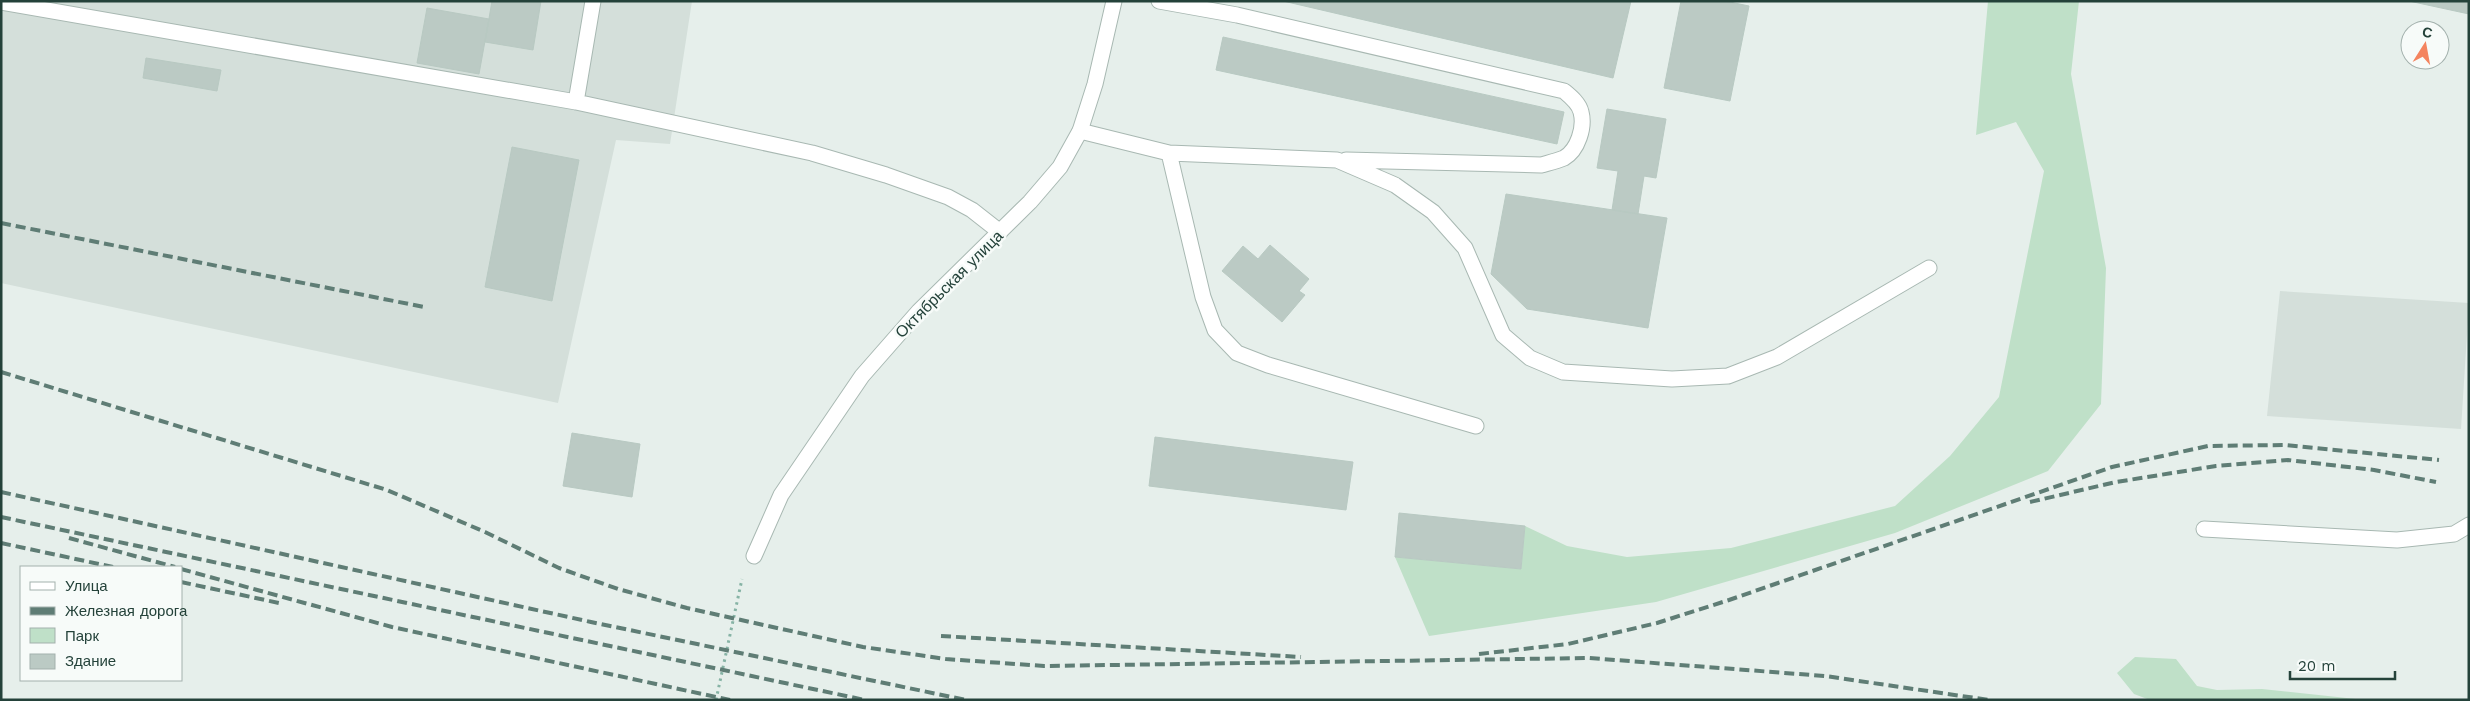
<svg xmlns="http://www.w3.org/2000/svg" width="2470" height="701" font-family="'Work Sans',sans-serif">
  <rect width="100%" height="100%" fill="#e6efeb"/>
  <path fill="#d4dfda" d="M1,1H692L670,144L616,140L558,403L1,283Z
    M2280,291L2469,303L2461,429L2267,416Z"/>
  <path fill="#bfe0c8" d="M1988,1H2079L2071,74L2106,268L2101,404L2048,471L1895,533L1656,602L1429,636L1395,557L1521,569L1525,526L1567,546L1627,557L1731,548L1895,506L1950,456L1999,397L2044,171L2016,122L1976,135Z
    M2135,657L2176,659L2197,686L2217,690L2262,689L2365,700H2150L2134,694L2117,673Z"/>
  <path fill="#bbcac4" stroke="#b8c9c2" d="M492,1H541L533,50L485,42Z
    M1283,1H1631L1613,78Z
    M1681,1H1725L1749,6L1730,101L1664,88Z
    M2409,1H2469V14Z
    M427,8L489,19L479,74L417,63Z
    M1223,37L1564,112L1557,144L1216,70Z
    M146,58L221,70L217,91L143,78Z
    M1607,109L1666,119L1656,178L1644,176L1638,214L1612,210L1618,171L1597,168Z
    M512,147L579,160L552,301L485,287Z
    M1506,194L1667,218L1648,328L1527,309L1491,274Z
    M1270,245L1309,279L1299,291L1305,295L1282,322L1222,271L1243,246L1258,259Z
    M572,433L640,444L632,497L563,486Z
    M1155,437L1353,462L1346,510L1149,486Z
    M1399,513L1525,526L1521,569L1395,557Z"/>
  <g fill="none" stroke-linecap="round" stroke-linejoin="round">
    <defs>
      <path id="service" d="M1159,1L1237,15L1564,91C1570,96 1579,103 1581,112C1585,127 1578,150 1564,158C1557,161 1548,163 1541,165L1346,160
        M1,2L576,102L812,153L886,175L948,197L972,210L1000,232
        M576,102L593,1
        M1080,131L1169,153L1337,160L1395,185L1433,212L1465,248L1503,335L1530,358L1563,372L1672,379L1728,376L1777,357L1929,268
        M1169,153L1203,297L1215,330L1237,353L1268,365L1476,426
        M2204,529L2397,540L2454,534L2469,525"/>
      <path id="minor" d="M754,556L781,495L862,376L919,311L1030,202L1060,167L1080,131L1095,84L1114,1"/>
    </defs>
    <use href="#service" stroke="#a8b8b2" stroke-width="17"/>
    <use href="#minor" stroke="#a8b8b2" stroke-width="17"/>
    <path stroke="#86b3a5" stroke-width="3" stroke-dasharray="2.5 4" stroke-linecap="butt" d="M716,700L742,579"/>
    <use href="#service" stroke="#fff" stroke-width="15"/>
    <use href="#minor" stroke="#fff" stroke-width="15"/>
    <path stroke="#5f7d75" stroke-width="4" stroke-dasharray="10 5" stroke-linecap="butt" d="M1,223L424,307
      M1,372L387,490L485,532L559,568L618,589L687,608L863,647L946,659L1044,666L1589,658L1825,676L1989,700
      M1,492L591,622L966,700
      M2030,502L2116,482L2216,466L2288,460L2374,470L2436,482
      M1,517L865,700
      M69,538L175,567
      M1,543L113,567
      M181,569L392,627L730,700
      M181,582L279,603
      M941,636L1301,657
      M1479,654L1568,644L1657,623L1729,600L2112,467L2208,446L2284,445L2439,460"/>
  </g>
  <g text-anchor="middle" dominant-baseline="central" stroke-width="5" stroke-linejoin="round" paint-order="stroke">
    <g font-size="16" fill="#24423a" stroke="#f7fbf9">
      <text transform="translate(949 284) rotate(-45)">Октябрьская улица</text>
    </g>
  </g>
  <rect width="2470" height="701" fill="none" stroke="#24423a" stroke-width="5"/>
  <rect x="20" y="566" width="162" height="115" fill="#f7fbf9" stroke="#a3b1ad"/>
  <rect x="30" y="582" width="25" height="8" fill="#ffffff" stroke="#a3b1ad"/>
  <text x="65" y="591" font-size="15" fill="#24423a">Улица</text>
  <rect x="30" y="607" width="25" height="8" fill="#5f7d75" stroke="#a3b1ad"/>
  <text x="65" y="616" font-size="15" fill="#24423a">Железная дорога</text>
  <rect x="30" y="628" width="25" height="15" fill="#bfe0c8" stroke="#a3b1ad"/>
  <text x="65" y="641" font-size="15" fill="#24423a">Парк</text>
  <rect x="30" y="654" width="25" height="15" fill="#bbcac4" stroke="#a3b1ad"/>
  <text x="65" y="666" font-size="15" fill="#24423a">Здание</text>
  <g transform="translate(2425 45) rotate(11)"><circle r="24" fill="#f7fbf9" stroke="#a3b1ad"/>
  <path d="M0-4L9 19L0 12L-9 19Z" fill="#f4845f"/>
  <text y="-8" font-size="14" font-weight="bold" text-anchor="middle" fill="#24423a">С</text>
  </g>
  <path d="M2290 671v8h105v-8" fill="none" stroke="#24423a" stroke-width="2.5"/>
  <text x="2298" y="671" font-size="15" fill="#24423a" stroke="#f7fbf9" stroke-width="4" paint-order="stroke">20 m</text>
</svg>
